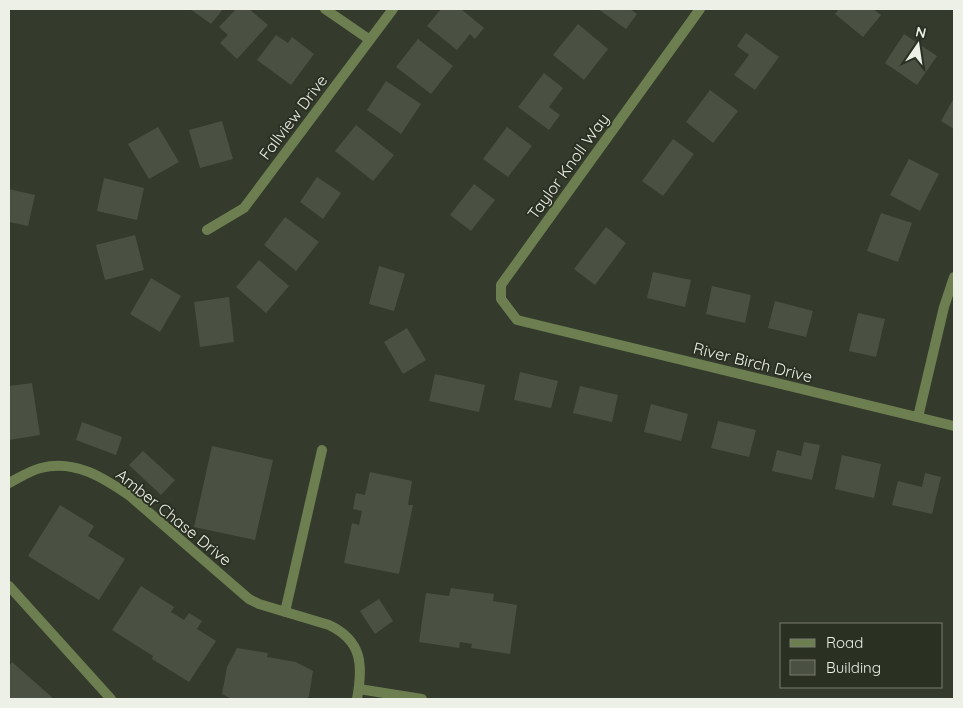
<svg xmlns="http://www.w3.org/2000/svg" width="963" height="708" font-family="Quicksand,sans-serif">
  <rect width="100%" height="100%" fill="#343a2c"/>
  <path fill="#4b5142" d="M190,9H223L211,24Z
    M236,9H249L268,25L237,59L220,43L228,35L219,27Z
    M441,9H461L484,28L475,39L470,34L457,50L427,26Z
    M598,9H630L637,14L626,29Z
    M839,9H873L881,15L863,37L835,14Z
    M578,24L608,49L584,80L553,55Z
    M746,33L779,57L755,90L734,75L749,55L737,46Z
    M904,34L937,56L917,85L885,63Z
    M276,35L288,43L292,37L314,54L291,85L257,60Z
    M418,39L453,66L431,94L396,67Z
    M544,73L563,88L549,107L560,115L549,130L518,107Z
    M386,81L421,104L401,134L367,110Z
    M710,90L738,111L713,143L686,122Z
    M954,98V129L941,121Z
    M222,121L233,159L200,168L189,130Z
    M356,125L394,155L373,181L335,151Z
    M158,127L179,162L149,179L128,144Z
    M507,127L532,146L508,177L483,159Z
    M673,139L694,154L663,196L642,181Z
    M909,159L939,174L920,211L890,195Z
    M317,177L341,193L323,219L300,202Z
    M104,178L144,188L137,220L97,211Z
    M474,184L495,200L471,231L450,215Z
    M9,189L35,195L28,226L9,222Z
    M881,213L912,223L898,262L867,251Z
    M285,217L319,242L296,271L264,245Z
    M606,227L626,243L595,285L574,269Z
    M135,235L144,270L105,280L96,245Z
    M259,260L289,286L266,313L236,287Z
    M379,266L405,274L394,311L369,304Z
    M653,272L691,280L685,307L647,298Z
    M151,278L181,296L160,332L130,314Z
    M712,286L751,295L745,323L706,314Z
    M229,297L234,342L200,347L194,302Z
    M775,301L813,311L806,337L768,328Z
    M858,313L885,319L876,357L849,351Z
    M407,328L426,360L403,374L384,342Z
    M520,372L558,381L551,408L514,400Z
    M435,374L485,385L479,412L429,401Z
    M32,383L40,435L9,440V386Z
    M580,386L618,395L612,422L573,413Z
    M651,404L688,414L681,441L644,432Z
    M718,421L756,430L749,457L711,448Z
    M82,422L122,437L116,455L76,440Z
    M804,442L820,445L812,480L772,471L777,450L801,456Z
    M212,446L273,460L255,540L194,527Z
    M143,451L175,480L161,495L129,465Z
    M842,455L881,464L874,498L835,489Z
    M370,472L412,481L408,505H413L399,574L344,563L352,523L359,525L362,511L353,509L356,493L365,495Z
    M925,473L941,477L932,514L892,505L898,481L922,487Z
    M60,505L94,526L88,536L125,559L99,600L28,556Z
    M141,586L174,607L171,612L184,620L189,613L202,621L197,629L216,641L189,682L152,659L153,656L112,630Z
    M451,588L494,594L493,601L517,605L510,654L471,648L472,644L460,642L459,648L419,642L426,593L449,596Z
    M379,599L393,621L375,634L360,611Z
    M237,648L268,653L267,657L296,662L313,671L309,696L307,699H232L222,694L227,667Z
    M12,662L54,699H9V666Z"/>
  <g fill="none" stroke-linecap="round" stroke-linejoin="round">
    <path stroke="#6d7f50" stroke-width="10" d="M325,9L370,40
      M700,9L501,285V299L517,320L954,426
      M207,230L244,208L393,9
      M918,417L944,307L954,277
      M9,483C19,478 29,471 41,468C75,459 104,478 130,496L249,599L259,604L329,625C363,641 363,666 357,699
      M9,586L111,699
      M285,612L322,450
      M359,689L422,699"/>
  </g>
  <g text-anchor="middle" dominant-baseline="central" stroke-width="4" stroke-linejoin="round" paint-order="stroke">
    <g font-size="16" fill="#ecf0e7" stroke="#2a3022">
      <text transform="translate(293 117) rotate(-53)">Fallview Drive</text>
      <text transform="translate(568 166) rotate(-54)">Taylor Knoll Way</text>
      <text transform="translate(753 362) rotate(14)">River Birch Drive</text>
      <text transform="translate(174 517) rotate(39)">Amber Chase Drive</text>
    </g>
  </g>
  <rect width="963" height="708" fill="none" stroke="#ecf0e7" stroke-width="20"/>
  <rect x="780" y="623" width="162" height="65" fill="#2a3022" stroke="#787d71"/>
  <rect x="790" y="639" width="25" height="8" fill="#6d7f50" stroke="#787d71"/>
  <text x="826" y="648" font-size="15" fill="#ecf0e7">Road</text>
  <rect x="790" y="660" width="25" height="15" fill="#4b5142" stroke="#787d71"/>
  <text x="826" y="673" font-size="15" fill="#ecf0e7">Building</text>
  <g transform="translate(918 45) rotate(13)" stroke="#2a3022" stroke-width="4" paint-order="stroke">
  <path d="M0-4L9 19L0 12L-9 19Z" fill="#ecf0e7"/>
  <text y="-8" font-size="14" font-weight="bold" text-anchor="middle" fill="#ecf0e7">N</text>
  </g>
</svg>
